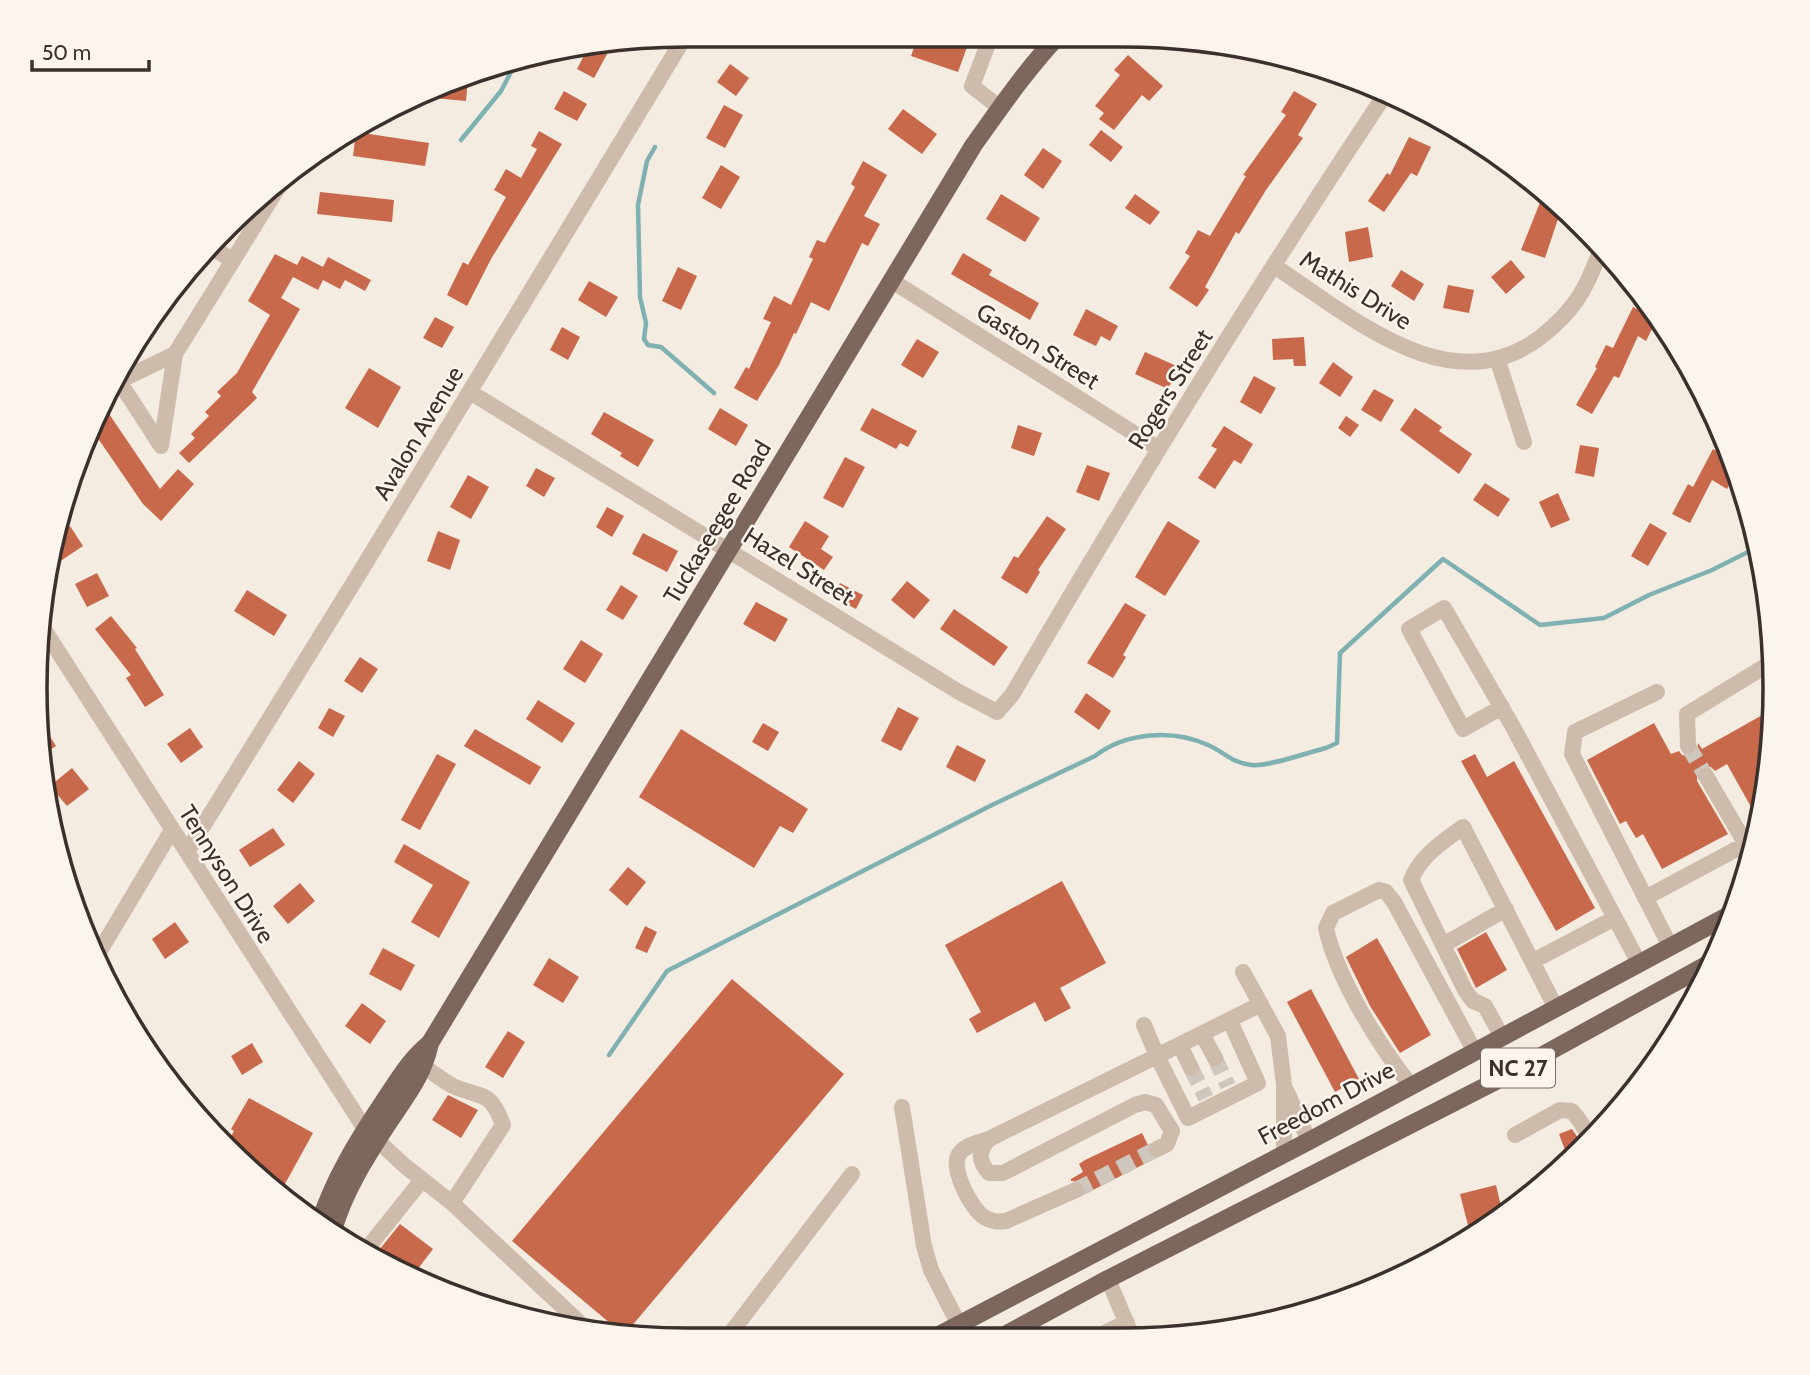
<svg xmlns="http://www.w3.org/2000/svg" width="1810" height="1375" font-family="Cabin,sans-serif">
  <rect width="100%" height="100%" fill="#f4ebe1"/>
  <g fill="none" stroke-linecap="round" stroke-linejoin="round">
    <path stroke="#7fb0b2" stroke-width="4.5" d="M461,140L501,91L519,57
      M655,147L647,161L638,205L640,297L646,323L644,339L648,345L661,347L714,393
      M609,1055L667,971L992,805L1095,756C1126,732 1173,729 1208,745C1226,753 1232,763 1252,765C1268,767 1309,752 1326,748L1337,743L1340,653L1443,559L1540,625L1604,618L1649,595L1712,570L1758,547"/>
  </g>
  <path fill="#c8694b" d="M918,36L934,40L935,36H971L958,72L911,56Z
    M612,45L594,78L577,69L588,48Z
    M1128,55L1163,86L1149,101L1142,95L1114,130L1099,119L1104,113L1095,106L1120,75L1114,70Z
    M730,64L749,78L736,96L717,82Z
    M468,78L466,101L422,97L456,83Z
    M564,91L587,104L577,121L554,109Z
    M1294,91L1317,104L1298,135L1303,138L1266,190L1239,234L1236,232L1205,287L1209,290L1197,307L1169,288L1190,256L1185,253L1198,230L1210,236L1246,176L1243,175L1286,115L1281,112Z
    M724,105L743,115L725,148L706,138Z
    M903,109L937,134L922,154L888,129Z
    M1101,130L1123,147L1111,162L1089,145Z
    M539,131L562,144L491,259L467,306L447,295L463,262L468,265L506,197L494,190L506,169L521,178L537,149L531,146Z
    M356,132L429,143L425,166L353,156Z
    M1409,137L1431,147L1417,176L1411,173L1384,212L1368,201L1387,173L1390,175Z
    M1043,148L1062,161L1043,189L1024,175Z
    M863,161L887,175L864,216L880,224L868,246L862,243L829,311L811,302L796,334L794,333L779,365L757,401L734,388L746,367L749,369L771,322L763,319L774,296L791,305L813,259L809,257L817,240L825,243L855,187L851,184Z
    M721,165L740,177L721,209L702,198Z
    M320,192L394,200L392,222L317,214Z
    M1001,194L1040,218L1025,242L986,219Z
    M1135,194L1160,212L1150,225L1125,208Z
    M1543,195L1560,213L1545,258L1521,250Z
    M1368,227L1373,257L1349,262L1345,232Z
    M963,253L992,270L989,275L1039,303L1030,320L951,274Z
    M275,254L297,265L302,256L323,267L328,257L371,280L365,291L345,280L340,289L323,280L318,290L293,277L281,298L300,309L252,392L257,398L189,463L179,453L195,438L191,434L209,416L205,412L221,396L217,392L237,373L270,315L248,301Z
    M1511,260L1525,277L1506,294L1491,277Z
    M678,267L697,276L681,310L662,301Z
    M1401,270L1424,284L1414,301L1391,286Z
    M589,281L618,297L606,317L578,300Z
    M1448,285L1474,290L1469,313L1443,308Z
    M1633,307L1657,319L1646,341L1638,336L1619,378L1614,376L1592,414L1576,405L1597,368L1595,367L1606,345L1613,348Z
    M1086,309L1118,326L1110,341L1101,336L1096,346L1073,335Z
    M435,317L454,327L442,348L423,338Z
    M562,327L580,337L568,360L550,350Z
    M1304,337L1306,366H1294L1293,359L1273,360L1272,339Z
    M917,339L939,352L923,378L901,365Z
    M1145,352L1179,367L1168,389L1135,374Z
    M1333,362L1353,377L1340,397L1319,383Z
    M369,368L401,387L378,428L345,408Z
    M1254,376L1276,388L1261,414L1240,402Z
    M1374,389L1394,400L1381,422L1361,410Z
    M105,408L160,489L178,469L194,484L161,521L143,504L95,434Z
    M720,408L748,425L736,446L708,429Z
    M872,408L917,431L908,447L900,443L896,449L860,430Z
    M1415,408L1442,427L1439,431L1472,454L1459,474L1400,430Z
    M604,412L654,440L638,467L620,456L622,453L591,434Z
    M1346,416L1359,425L1350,437L1338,428Z
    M1018,425L1042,433L1034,456L1011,448Z
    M1224,426L1253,444L1241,464L1234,460L1215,489L1198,478L1217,449L1211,446Z
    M1580,445L1599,448L1594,477L1575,473Z
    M1713,449L1732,459L1736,472L1727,489L1712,480L1690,523L1672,514L1688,484L1693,487Z
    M845,457L865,467L843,508L823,498Z
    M1087,465L1110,473L1099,501L1076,492Z
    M536,468L555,478L544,497L526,486Z
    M468,475L489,487L471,519L450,507Z
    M1485,483L1510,499L1498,517L1473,500Z
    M1558,493L1570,520L1551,528L1539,502Z
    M607,507L624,516L612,537L596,527Z
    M1047,516L1066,529L1038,570L1040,572L1027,594L1001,578L1014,556L1018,558Z
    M805,521L829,536L821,549L833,557L824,570L789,547Z
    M1168,521L1200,541L1165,596L1135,577Z
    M1650,523L1667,533L1648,566L1631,556Z
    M70,526L83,546L47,570L48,560L57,534Z
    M438,531L460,540L450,570L427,561Z
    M643,533L678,551L667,572L632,554Z
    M97,573L109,596L87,607L75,584Z
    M907,581L930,600L914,619L891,600Z
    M840,583L863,595L856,609L833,597Z
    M621,585L638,596L623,620L606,610Z
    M247,590L287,615L274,636L234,611Z
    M756,602L788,619L775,642L743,624Z
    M1125,603L1146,615L1123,655L1126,657L1113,678L1087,663Z
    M954,609L1008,647L994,666L940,629Z
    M111,616L137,648L135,649L164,695L145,707L126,678L131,675L95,629Z
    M581,640L603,654L585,683L563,669Z
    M360,657L378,669L362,693L344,681Z
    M1086,693L1111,711L1099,730L1074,712Z
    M538,700L575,723L562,743L526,719Z
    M898,707L919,718L901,751L881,741Z
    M329,708L345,716L333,737L318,728Z
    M1773,709L1760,823L1727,764L1715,771L1711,767H1701L1697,771V781L1728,834L1662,869L1643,834L1636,838L1626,821L1620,824L1587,760L1654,723L1671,754L1679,751L1682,755L1689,756L1697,752L1698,743L1702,749Z
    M37,716L56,746L41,755L36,730Z
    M763,723L779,732L768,751L752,742Z
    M190,728L203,747L181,763L167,744Z
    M475,729L541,767L530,785L464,746Z
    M681,729L808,809L793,833L780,826L754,868L639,797Z
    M957,745L986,760L975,782L946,767Z
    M437,754L456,764L420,830L401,820Z
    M1475,754L1487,777L1514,761L1595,908L1556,931L1461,761Z
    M299,761L315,774L293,803L277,790Z
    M72,768L89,789L67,806L50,786Z
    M273,828L285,845L250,867L239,850Z
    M404,844L470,882L439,938L411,922L433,885L394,862Z
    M628,867L646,882L627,906L609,890Z
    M1062,881L1106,963L1060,988L1071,1008L1045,1022L1035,1002L977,1033L969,1019L981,1012L945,945Z
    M300,883L315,901L288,924L273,906Z
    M175,922L189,942L165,959L152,939Z
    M645,926L657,932L647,953L635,948Z
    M1486,932L1507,970L1476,988L1457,949Z
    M1377,938L1431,1035L1400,1053L1370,1006L1346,957Z
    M383,948L415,965L401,991L369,974Z
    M549,958L579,977L563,1003L533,985Z
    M732,979L844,1074L625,1334H623L512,1241Z
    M1311,989L1359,1079L1335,1092L1287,1002Z
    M362,1003L386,1021L370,1044L345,1026Z
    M508,1031L525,1042L503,1078L485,1067Z
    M252,1043L263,1062L242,1075L231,1056Z
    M448,1095L478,1110L461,1138L432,1120Z
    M249,1098L313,1133L280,1193L225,1147L234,1131L231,1129Z
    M1572,1129L1585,1148L1569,1161L1559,1134Z
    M1142,1133L1148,1145L1147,1153L1154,1159L1085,1194L1086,1186L1083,1182L1071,1181V1179L1083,1172L1079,1164L1085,1160Z
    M1496,1185L1503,1215L1485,1230L1471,1237L1460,1194Z
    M400,1224L433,1249L414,1274L375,1255Z"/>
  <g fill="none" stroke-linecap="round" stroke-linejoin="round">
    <path stroke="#cfc6bd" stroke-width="16" stroke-dasharray="16 8" stroke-linecap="butt" d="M1688,746L1706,776
      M1215,1058L1228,1086
      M1191,1068L1206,1098
      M1076,1190L1157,1149"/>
    <path stroke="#cdbbac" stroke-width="16" d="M991,36L972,86L1000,108
      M1332,72L1338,78H1347
      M210,247L233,260
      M1274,266C1350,315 1451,407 1542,336C1573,311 1585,292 1599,254
      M892,281L1159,449
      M175,354L119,381L161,446L175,354L279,186
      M1497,358L1524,442
      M470,392L959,692L997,712L1012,695C1131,491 1255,290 1386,93
      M43,628L365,1129L405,1166L452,1203L580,1323L574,1328
      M1657,692L1575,732L1572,754L1670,946
      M1502,707L1463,729L1409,629L1444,608L1513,727L1639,963
      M1688,746L1687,714L1772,662
      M1706,776L1751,853
      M187,852L362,569L686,35
      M1645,898L1746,844
      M1443,945L1506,909
      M98,954L172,830
      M1533,961L1615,918
      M1243,972L1278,1036L1284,1085V1154
      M1144,1025L1157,1056L1261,1004
      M1202,1034L1215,1058
      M1502,1037L1485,1006L1473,1001L1465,990L1411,880C1421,855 1443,842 1463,827L1556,1008
      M1180,1045L1191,1068
      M424,1067C434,1073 443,1081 453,1086C482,1099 490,1089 503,1125L452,1203
      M1411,1086C1379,1045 1337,979 1326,928L1333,913L1379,890L1386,892L1394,902L1475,1052
      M1287,1092L1309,1141
      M902,1107L924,1246L931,1270L959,1325
      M1515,1135L1560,1110L1572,1111L1580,1121L1591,1140
      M989,1139C978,1151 978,1160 989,1173H1003L1135,1105L1145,1102L1156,1105L1172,1131L1167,1144L1157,1149
      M1076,1190L1006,1221C998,1222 992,1222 984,1217C971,1209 950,1168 959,1154C965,1145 979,1142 989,1139L1157,1056L1188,1118L1258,1083L1230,1021
      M366,1250L422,1180
      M1108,1279L1131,1334
      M730,1334L852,1174
      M1103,1334L1127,1322"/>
    <path stroke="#7d675c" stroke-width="18" d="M319,1225C333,1180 358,1140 384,1101C398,1080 410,1059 430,1043
      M332,1234C343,1192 368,1154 391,1119C409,1092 423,1075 430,1043L973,146C1000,108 1026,70 1058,36
      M941,1334L1309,1141L1733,913
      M1007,1334L1108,1279L1492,1083L1712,962"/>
  </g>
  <g text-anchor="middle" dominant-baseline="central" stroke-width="5" stroke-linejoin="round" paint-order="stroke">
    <rect fill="#fbf5ee" stroke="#756b66" stroke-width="2" x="1481" y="1048.5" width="74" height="39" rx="5"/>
    <g font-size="23" font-weight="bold" fill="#3b302b">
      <text x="1518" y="1068">NC 27</text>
    </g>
    <g font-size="24" fill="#3b302b" stroke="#fbf5ee">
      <text transform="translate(1356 290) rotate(32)">Mathis Drive</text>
      <text transform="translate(1038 346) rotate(32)">Gaston Street</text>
      <text transform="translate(1170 389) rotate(-58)">Rogers Street</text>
      <text transform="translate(418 433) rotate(-59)">Avalon Avenue</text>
      <text transform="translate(717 522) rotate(-59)">Tuckaseegee Road</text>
      <text transform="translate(799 566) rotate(32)">Hazel Street</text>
      <text transform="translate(227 874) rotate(58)">Tennyson Drive</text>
      <text transform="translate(1326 1103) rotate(-28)">Freedom Drive</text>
    </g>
  </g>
  <path d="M0 0H1810V1375H0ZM687 47H1123A640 640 0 0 1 1763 687V688A640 640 0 0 1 1123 1328H687A640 640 0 0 1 47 688V687A640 640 0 0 1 687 47Z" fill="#fbf5ee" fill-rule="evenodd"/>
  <path fill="none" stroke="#3b302b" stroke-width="3.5" d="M687 47H1123A640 640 0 0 1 1763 687V688A640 640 0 0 1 1123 1328H687A640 640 0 0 1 47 688V687A640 640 0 0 1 687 47Z"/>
  <path d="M32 60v10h117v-10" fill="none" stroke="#3b302b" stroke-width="3.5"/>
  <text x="42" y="60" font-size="21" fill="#3b302b" stroke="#fbf5ee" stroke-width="5" paint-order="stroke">50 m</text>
</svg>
